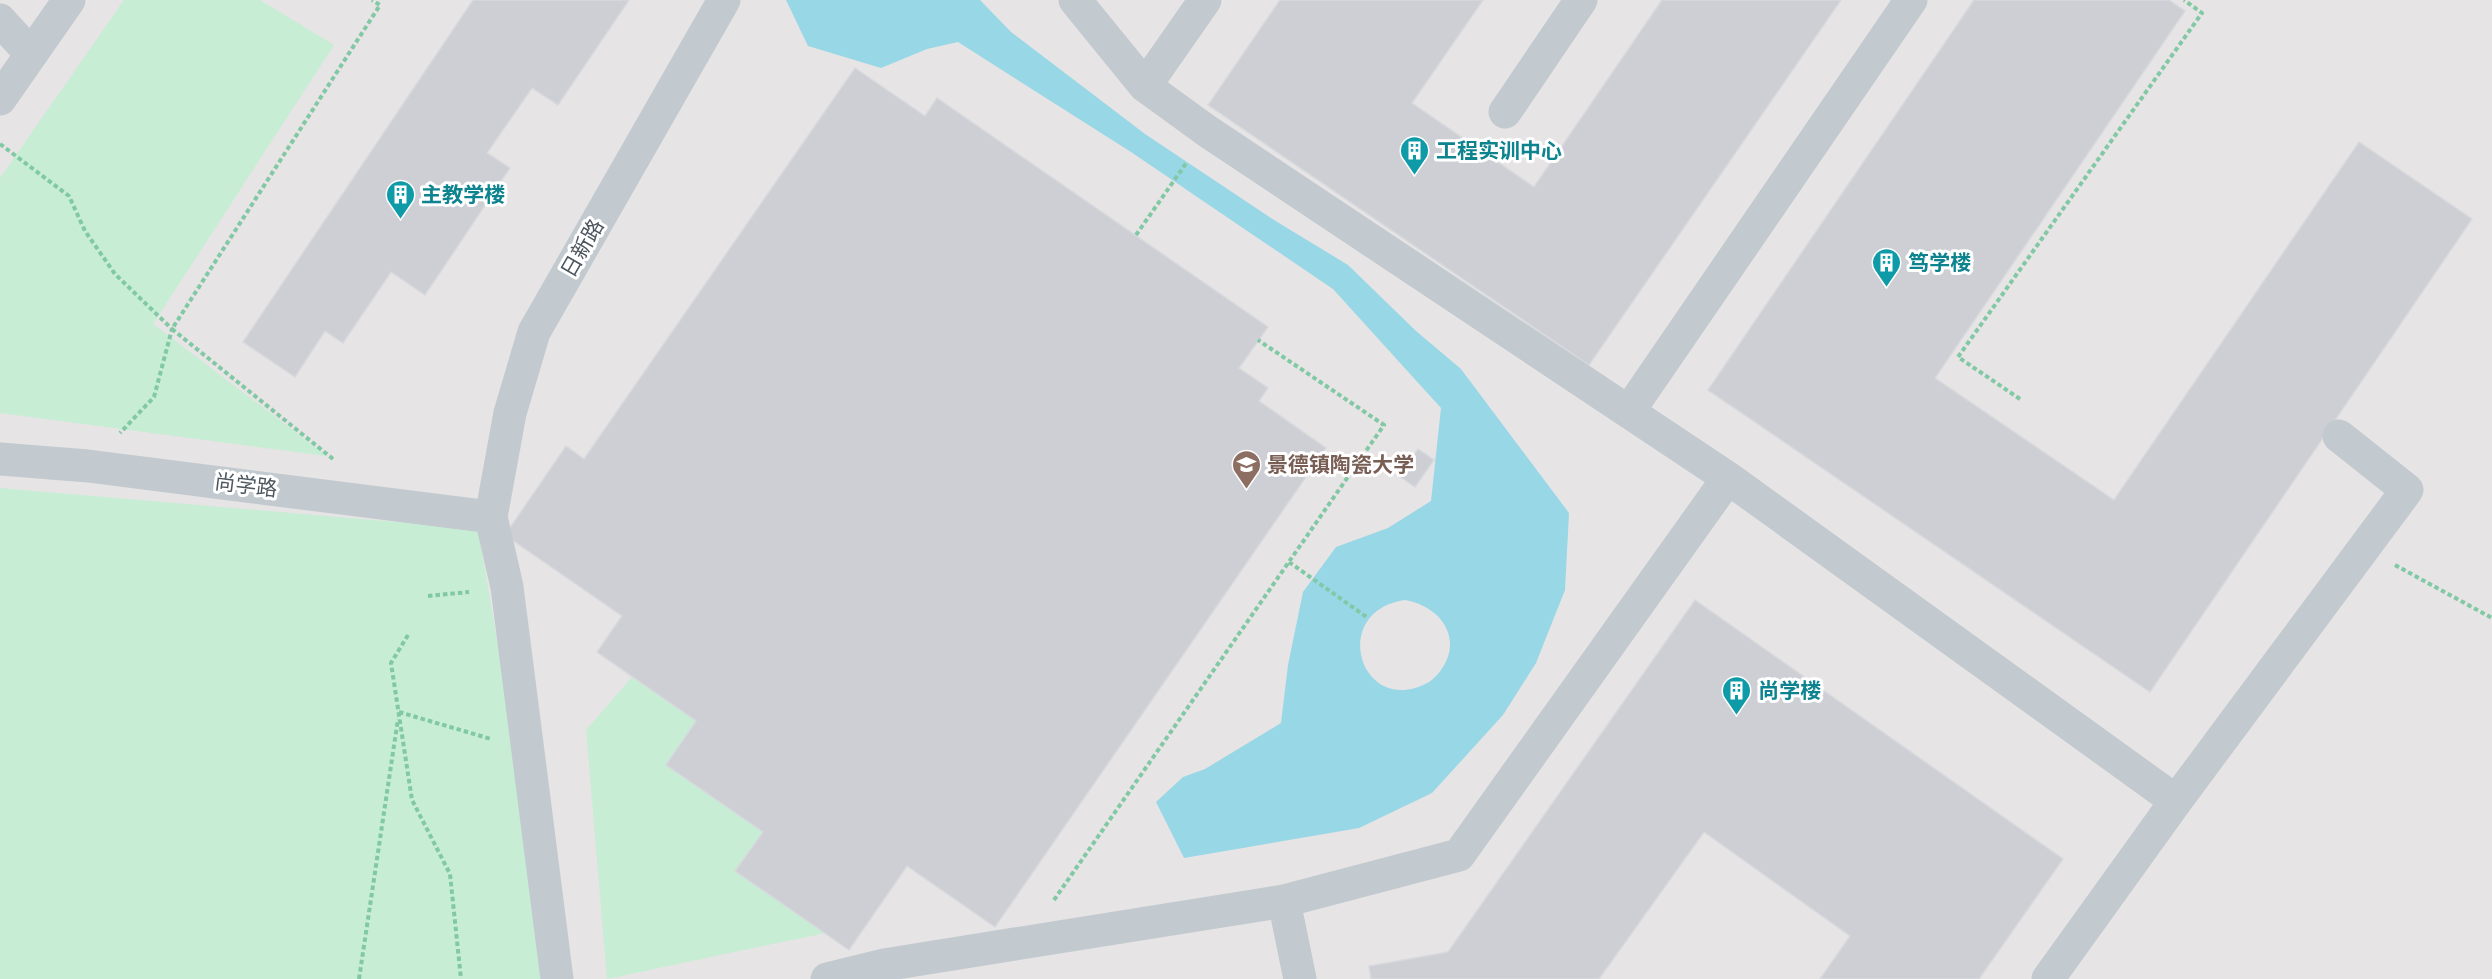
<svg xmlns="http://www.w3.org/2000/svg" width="2492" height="979" font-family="'Space Grotesk','Noto Sans SC',sans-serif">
  <rect width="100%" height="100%" fill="#f5f3f3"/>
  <path fill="#e6e4e4" d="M0,0H2492V979H0Z"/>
  <path fill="#c7edd5" d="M124,0H260L334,45L153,324L327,456L0,413V178Z
    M0,488L478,529L515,745L545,979H0Z
    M632,677L696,721L666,765L763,832L735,871L825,933L607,979L586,730Z"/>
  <path fill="#98d7e6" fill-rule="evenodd" d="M786,0H980L1011,32L1145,134L1274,220L1348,265L1416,331L1461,369L1569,513L1565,590L1536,663L1503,715L1432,793L1359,828L1184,858L1156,802L1183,777L1205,769L1281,723L1288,665L1303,592L1336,547L1388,528L1431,501L1441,408L1333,289L1131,152L958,42L927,49L881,68L808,46ZM1405,600C1440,606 1464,638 1441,670C1434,680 1426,685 1415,688C1356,705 1333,610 1405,600Z"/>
  <path fill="#cdcfd4" stroke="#d7d9dd" stroke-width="1.5" d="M473,0H629L558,105L532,88L487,153L510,168L425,295L391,272L343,343L325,331L295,377L243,342Z
    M1280,0H1483L1412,103L1534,187L1662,0H1841L1589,365L1208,105Z
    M1974,0H2169L2185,11L1935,378L2114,500L2359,142L2472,219L2150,692L1708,390Z
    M855,68L925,116L937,98L1268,327L1239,368L1268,388L1259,401L1326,448L995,927L907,866L849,950L735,871L763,832L666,765L696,721L597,652L622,616L505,535L566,446L584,459Z
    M1418,449L1434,460L1415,487L1399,476Z
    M1695,600L2063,859L1979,979H1820L1850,936L1704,832L1599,979H1371L1369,966L1448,952Z"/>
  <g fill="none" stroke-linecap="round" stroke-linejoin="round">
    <path stroke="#81c8a4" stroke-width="4" stroke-dasharray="4.5 3" stroke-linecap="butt" d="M0,144L69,196L85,231L115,274L172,329L154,397L120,433
      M1136,235L1187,162
      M2020,399L1958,357L2202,13L2184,0
      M333,459L172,329L380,5L372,0
      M1289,562L1368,618
      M2395,565L2492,618
      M428,596L469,592
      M408,635L391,663L412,800L450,874L461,979
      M399,712L491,739
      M1054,900L1384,425L1258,340
      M359,979L398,719"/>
    <path stroke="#c2cad0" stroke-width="33" d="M1075,0L1145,86L1207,131L1728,478L1459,855L1284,901
      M0,20L31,54
      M1145,86L1205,0
      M0,99L69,0
      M1505,112L1581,0
      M1629,411L1911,0
      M0,459L88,466L491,517
      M1728,478L2176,801
      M557,979L507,587L491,517L510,413L534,332L724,0
      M827,979L884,965L1284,901L1300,979
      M2048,979L2176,801L2407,490L2339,436"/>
  </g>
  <defs>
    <symbol id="building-pin" viewBox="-11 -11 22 30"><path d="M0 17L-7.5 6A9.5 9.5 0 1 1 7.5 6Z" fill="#0f9aa8" stroke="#fff"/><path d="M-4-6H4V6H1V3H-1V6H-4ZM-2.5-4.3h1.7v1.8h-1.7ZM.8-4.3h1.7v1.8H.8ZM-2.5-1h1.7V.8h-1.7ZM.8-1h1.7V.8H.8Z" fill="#fff"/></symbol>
    <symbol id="university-pin" viewBox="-11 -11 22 30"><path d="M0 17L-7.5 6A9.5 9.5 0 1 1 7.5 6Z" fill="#8d6e63" stroke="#fff"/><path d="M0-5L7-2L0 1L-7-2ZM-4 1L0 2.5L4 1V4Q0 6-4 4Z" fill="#fff"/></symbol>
  </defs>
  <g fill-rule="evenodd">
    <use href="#building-pin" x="1398" y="134" width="33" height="45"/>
    <use href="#building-pin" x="384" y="178" width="33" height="45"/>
    <use href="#building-pin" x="1870" y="246" width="33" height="45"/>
    <use href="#university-pin" x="1230" y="448" width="33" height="45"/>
    <use href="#building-pin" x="1720" y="674" width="33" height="45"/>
  </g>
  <g text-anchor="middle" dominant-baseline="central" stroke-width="6" stroke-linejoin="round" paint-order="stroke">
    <g font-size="21" font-weight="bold" fill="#0d838f" stroke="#fff" text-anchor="start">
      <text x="1436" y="150">工程实训中心</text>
      <text x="421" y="194">主教学楼</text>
      <text x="1908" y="262">笃学楼</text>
      <text x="1758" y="690">尚学楼</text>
    </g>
    <g font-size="21" fill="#4c565f" stroke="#fff">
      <text transform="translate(582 248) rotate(-60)">日新路</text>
      <text transform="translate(246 485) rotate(7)">尚学路</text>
    </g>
    <g font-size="21" font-weight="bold" fill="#785e54" stroke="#fff" text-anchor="start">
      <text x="1267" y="464">景德镇陶瓷大学</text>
    </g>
  </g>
</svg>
